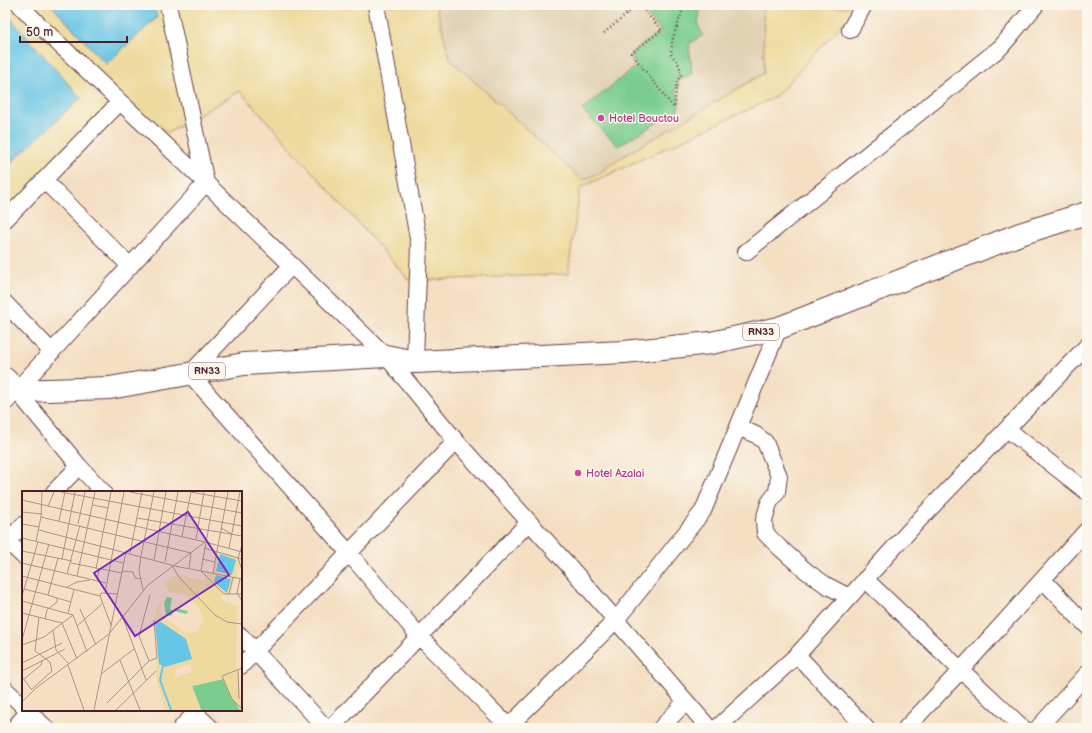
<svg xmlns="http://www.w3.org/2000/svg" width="1092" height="733" font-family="'Balsamiq Sans',sans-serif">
  <rect width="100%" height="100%" fill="#fbf7ec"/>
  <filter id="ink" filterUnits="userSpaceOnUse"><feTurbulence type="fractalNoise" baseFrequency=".025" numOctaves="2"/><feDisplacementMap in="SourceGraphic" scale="8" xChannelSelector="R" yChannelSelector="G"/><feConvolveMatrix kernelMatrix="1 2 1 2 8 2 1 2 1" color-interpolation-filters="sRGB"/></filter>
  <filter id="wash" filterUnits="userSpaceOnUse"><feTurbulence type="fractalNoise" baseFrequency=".012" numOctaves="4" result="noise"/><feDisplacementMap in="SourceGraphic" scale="16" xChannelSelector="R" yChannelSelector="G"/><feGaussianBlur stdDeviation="0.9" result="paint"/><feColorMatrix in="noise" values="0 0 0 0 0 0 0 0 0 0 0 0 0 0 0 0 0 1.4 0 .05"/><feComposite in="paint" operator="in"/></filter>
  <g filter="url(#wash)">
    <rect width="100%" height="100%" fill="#f4dfc3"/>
    <path fill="#e2d2b4" d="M436,5H763L764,73L612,163L599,173L582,180L449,59Z"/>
    <path fill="#7acd8f" stroke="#62765d" d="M639,5H715L709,8L700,10L698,25L703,35L689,44L692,74L679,79L676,91L680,99L678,110L618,146L582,110L636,66L631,53L661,31Z"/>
    <path fill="#eeda9e" stroke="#9c7c64" d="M5,5H51L106,64L157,18L153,5H436L450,59L582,180L599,173L612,163L764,73L763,5H831L837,8L855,5H860L775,97L580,188L568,274L410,281L240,91L168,133L121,99L5,218V168L81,98L5,13Z"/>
    <path fill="#67c5e5" stroke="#587288" d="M51,5H153L157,17L106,64Z
      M5,13L81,98L5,168Z"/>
  </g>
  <g filter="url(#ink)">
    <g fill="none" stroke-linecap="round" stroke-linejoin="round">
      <defs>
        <path id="street" d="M20,5L40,26L206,183L386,356L456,441L569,566L709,728
          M376,5L419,244L415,362
          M850,30L864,5
          M44,180L130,266
          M5,220L120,102
          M746,252L1001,47L1036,5
          M292,265L190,374L349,553L419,636L510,728
          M5,303L52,352
          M17,391L79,466L103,492
          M5,403L206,183L168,5
          M738,427L756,435L765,442L779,476L777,492L769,503L764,520L765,533L779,547L806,571L826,585L849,597
          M1007,429L1087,492
          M54,492L79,466
          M5,539L23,556
          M5,544L23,525
          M865,579L961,670L1023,728
          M1043,580L1087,626
          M241,636L326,728
          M797,655L866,728
          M241,666L456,441
          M5,689L23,706
          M27,710L46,728
          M192,710L211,728
          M14,728L30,710
          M181,728L198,710
          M331,728L529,522
          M507,728L616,620L703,511L779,328
          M661,728L686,701
          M717,728L797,655L919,520L1087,346
          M906,728L961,670L1087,530
          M1038,728L1087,674"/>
        <path id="primary" d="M5,379L17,391L110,388L244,364L386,356L415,362L624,352L711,343L779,328L1020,234L1087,213"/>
      </defs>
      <use href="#street" stroke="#643c42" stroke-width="18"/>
      <use href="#primary" stroke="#643c42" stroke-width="24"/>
      <path stroke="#643c42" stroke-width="2.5" stroke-dasharray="1 3" stroke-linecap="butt" d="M620,5L628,14
        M639,5L662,30L631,53L674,108L677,82L682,74L679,65L671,54L672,41L683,9L679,5
        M604,33L638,5"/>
      <use href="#street" stroke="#fff" stroke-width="16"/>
      <use href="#primary" stroke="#fff" stroke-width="22"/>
    </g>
  </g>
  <g fill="#d1479c" stroke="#fbf7ec" stroke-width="1.5">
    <circle cx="601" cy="118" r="4"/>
    <circle cx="578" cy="473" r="4"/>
  </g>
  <g text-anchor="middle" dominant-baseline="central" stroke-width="3" stroke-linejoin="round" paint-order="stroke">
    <g fill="#fbf7ec" stroke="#7f6065" stroke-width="1">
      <rect x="743" y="324" width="36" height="16" rx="3"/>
      <rect x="189" y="363" width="36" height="16" rx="3"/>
    </g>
    <g font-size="10" font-weight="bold" fill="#4a1f2b">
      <text x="761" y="332">RN33</text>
      <text x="207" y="371">RN33</text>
    </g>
    <g font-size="11" fill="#b23c85" stroke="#fbf7ec" text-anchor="start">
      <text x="609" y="118">Hotel Bouctou</text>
      <text x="586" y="473">Hotel Azalai</text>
    </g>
  </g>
  <g transform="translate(22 491)">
    <rect width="220" height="220" fill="#f4dfc3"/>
    <path d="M145,106L150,107L148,118L152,120L153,117L166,120L165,123L152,120L149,125L144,124L142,112ZM201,188L218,219H179L170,195Z" fill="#7acd8f"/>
    <path d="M195,61L215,66L218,73L208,104H200L199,109L215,115L214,167L220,219L209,207L201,188L170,195L179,219H143L134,187L135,154L131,138L134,119L146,100L142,92L155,83L181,89L185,82H191ZM146,101L164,104L175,114L182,128L175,141L163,142L141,126L137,120ZM139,131L141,132L170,168L143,176L136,167L133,134ZM168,173L170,181L153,186V178Z" fill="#eeda9e" fill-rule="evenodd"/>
    <path d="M198,63L214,69L210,84L194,80ZM194,84L209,88L205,102L192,91ZM133,131H139L164,148L170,168L143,176L137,173Z" fill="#67c5e5"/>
    <path fill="none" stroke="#67c5e5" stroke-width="2" d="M141,175L138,189L149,219"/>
    <path fill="none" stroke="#b09286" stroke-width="1" d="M39,1L220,35M108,1L220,22M168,1L220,10M193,1L179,80L202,103H220M0,9L183,51M71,14L86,17M26,15L32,1M0,21L20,23M19,26L169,62L167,77M115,27L220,45M37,30L43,1M0,33L17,36M56,33L63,1M199,37L210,43M17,39L153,75L220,88M160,45L169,1M0,47L101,72M174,48L182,1M14,50L19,26L20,1M220,54L216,67L220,79M182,57L220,68M207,57L218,1M0,60L50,70M108,62L120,1M40,68L53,1M180,68L193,71M132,69L144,1M143,71L156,1M0,72L84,92M49,72L100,82M151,76L157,86L193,124L205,131L220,133M74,78L89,1M100,80L111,81L113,87L119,88M191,82L206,1M45,83L58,34M0,85L78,105M55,85L73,1M218,88L215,102L220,110M75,90L77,78M45,96L55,91L68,89M2,98L26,104M121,99L117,79L119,65L132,1M83,102L102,1M207,103L211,86M0,105L16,51M78,105L89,134M78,105L79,102L96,103M35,107L49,111M0,110L51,124M58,118L74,154M0,122L40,132L55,168M46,122L52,99M51,124L65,161M101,127L124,189M23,128L25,119L35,111V107L26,104L36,67M55,135L81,112M31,139L34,159L47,173M0,149L27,53M0,154L22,146L51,124M98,169L118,219M127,170L117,145L128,104M0,172L40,152M46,174L62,219M220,177L200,185L210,208L220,218M216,179L217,208M0,180L43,158M79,183L112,158M0,186L10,199M2,188L19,174L20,170M10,198L30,180L28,171L13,160L17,126M0,211L14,197L87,143L126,94L183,51L220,61M85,212L127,170L135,167L132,129M72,219L104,61M94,219L134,180"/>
    <path fill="#7b2cbf" fill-opacity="0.15" stroke="#7b2cbf" stroke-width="2" d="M166,21L207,84L113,145L72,82Z"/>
    <rect width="220" height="220" fill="none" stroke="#4a1f2b" stroke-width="2"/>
  </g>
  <rect width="1092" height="733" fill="none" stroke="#fbf7ec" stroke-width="20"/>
  <path d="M20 36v6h107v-6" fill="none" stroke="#4a1f2b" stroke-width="2"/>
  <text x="26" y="36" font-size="12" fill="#4a1f2b" stroke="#fbf7ec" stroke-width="3" paint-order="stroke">50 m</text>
</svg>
